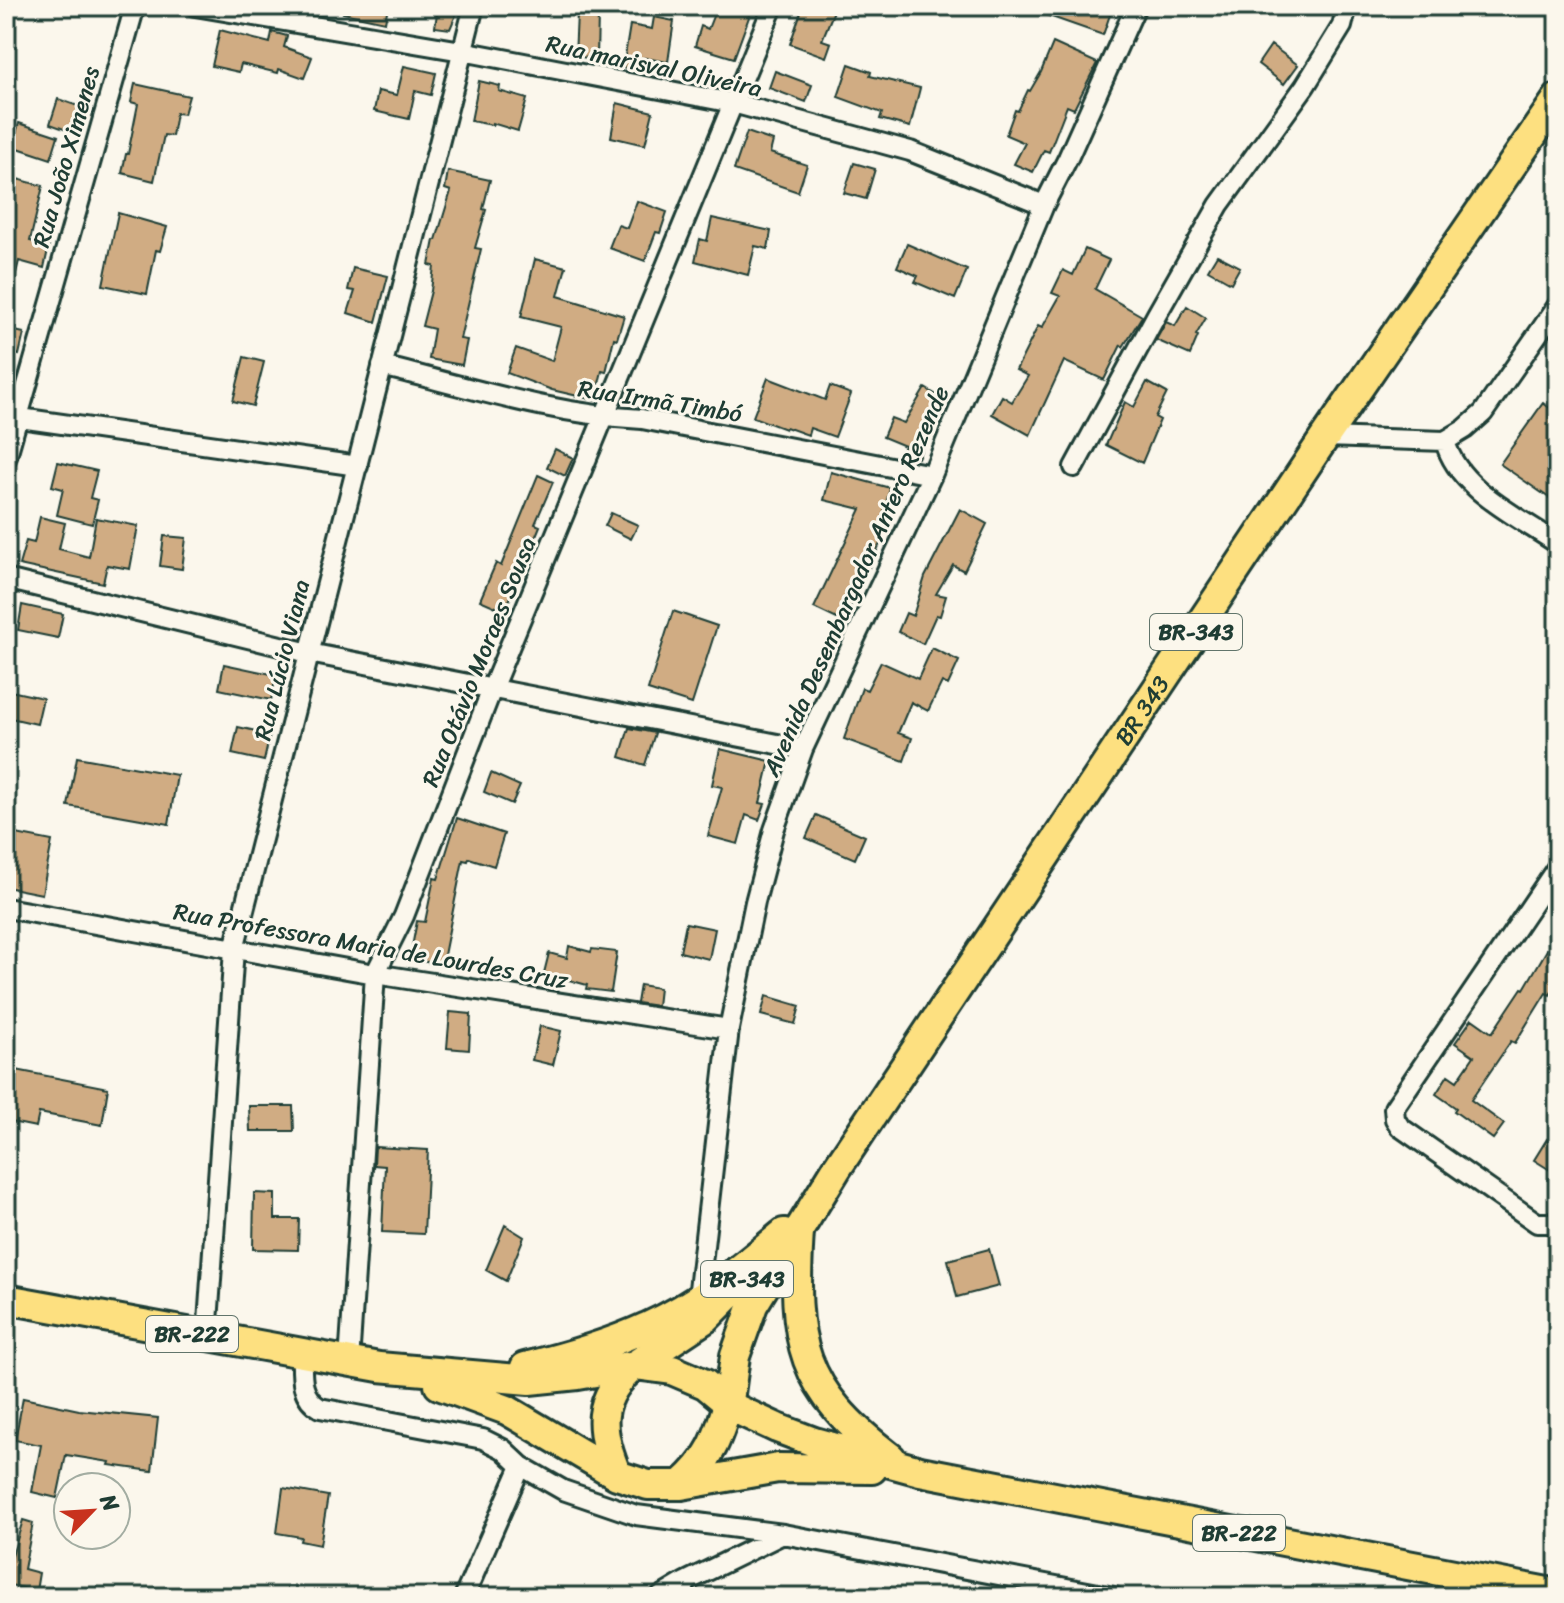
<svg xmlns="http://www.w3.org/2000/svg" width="1564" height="1603" font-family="Sriracha,sans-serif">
  <rect width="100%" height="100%" fill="#fbf7ec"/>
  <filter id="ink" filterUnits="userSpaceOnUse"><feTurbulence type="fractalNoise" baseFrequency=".0125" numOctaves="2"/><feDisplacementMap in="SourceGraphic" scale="16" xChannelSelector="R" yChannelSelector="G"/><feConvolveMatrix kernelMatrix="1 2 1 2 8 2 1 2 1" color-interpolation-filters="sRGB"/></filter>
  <g filter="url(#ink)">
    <path fill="#d0ac83" stroke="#1f3d34" stroke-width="2" d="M344,6H388L385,22L343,13Z
      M438,6L459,8L450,29L435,27Z
      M717,6H753L734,58L695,46L701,26L708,29Z
      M803,6H836L822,40L831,43L826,57L790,44Z
      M1026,6H1113L1103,35L1026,8Z
      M577,13L598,14L597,58L575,57Z
      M654,17L674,21L668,62L644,58L642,72L623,68L630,25L652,29Z
      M220,30L270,43L272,32L287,36L284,47L312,57L304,78L279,69L278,73L241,64L239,72L212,66Z
      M1053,43L1097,63L1074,109L1067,106L1049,152L1044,150L1033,172L1014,164L1025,143L1006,135L1015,110L1018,111L1028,90L1030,91L1041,72Z
      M1271,45L1298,65L1284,84L1258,64Z
      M849,64L871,72L870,76L920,88L910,127L880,119L882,113L838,97Z
      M404,66L436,73L431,95L415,91L409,119L374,111L378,91L397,95Z
      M775,71L812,85L806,102L769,88Z
      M479,81L500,86L499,91L527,99L518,131L492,123V125L471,121Z
      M135,84L189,96L184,114L176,113L172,136L164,135L154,181L122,173L126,154H128L138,104L131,102Z
      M58,99L84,108L75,133L50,124Z
      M617,103L653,112L645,145L611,137Z
      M19,123L58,136L51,159L12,146Z
      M747,132L773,141L770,153L807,165L798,192L734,170Z
      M854,163L875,169L866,199L844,193Z
      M448,171L490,180L483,209L486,210L475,248L481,249L460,339L467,340L462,365L429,359L434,329L422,326L431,291L434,266L429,265L434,240H436L451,191L445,189Z
      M6,176L43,186L30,241L49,245L44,268L19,261L12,290L6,289V245L12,221L6,219Z
      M637,201L667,212L660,233L656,232L645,261L609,248L618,225L627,228Z
      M118,213L167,227L160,251L156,250L147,294L103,285Z
      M712,218L771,231L768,249L755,246L748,275L695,261L700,239L707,241Z
      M907,244L967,270L955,299L915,282L918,276L897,267Z
      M1085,249L1109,260L1095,289L1142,316L1123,347L1121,345L1104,380L1064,361L1030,435L992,414L1002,396L1012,402L1028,376L1016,370L1038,326L1042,328L1060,296L1052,293L1063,270L1073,275Z
      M1217,255L1240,267L1231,283L1208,270Z
      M535,259L566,267L558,296L624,316L617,339L614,338L606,372L602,371L595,400L552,390L507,373L516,348L552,361L561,327L521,317Z
      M353,268L388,276L376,322L348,313L355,291L348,290Z
      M1187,306L1206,318L1196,335L1198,336L1190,355L1156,340L1166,322L1175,326Z
      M6,329L24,333L19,355L6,352Z
      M244,357L264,362L253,406L233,401Z
      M768,378L825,400L830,386L851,394L835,437L810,428L808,435L786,427L785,429L753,417Z
      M1147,382L1167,393L1155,417L1160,420L1142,463L1106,445L1125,402L1134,407Z
      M925,388L940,397L921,430L928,433L918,458L902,451L905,446L883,437L891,418L904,423Z
      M1543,403L1558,414V504L1500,464Z
      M555,449L573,458L565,476L547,467Z
      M58,462L97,471L90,498L98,500L92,524L57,515L63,489L52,486Z
      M831,472L890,488L881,524L888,527L843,622L814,608L861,509L824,500Z
      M538,475L553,482L535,524L540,526L505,611L480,600L496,563L501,566Z
      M960,509L987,524L964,571L953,565L936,594L946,596L940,616L936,615L923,644L898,632L906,613L913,616L925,577Z
      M611,513L638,525L631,539L605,526Z
      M40,517L65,523L59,549L89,557L96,518L138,526L130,569L107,565L103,583L19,565L26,541L34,543Z
      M164,536L186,538L182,569L160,566Z
      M22,605L63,614L58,638L18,630Z
      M673,611L717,626L692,704L648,690Z
      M932,648L959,661L948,685L942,682L928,711L911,702L898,733L912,738L904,761L844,739L862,688L867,690L881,662L918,679Z
      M224,664L276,675L271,700L219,689Z
      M6,690L43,698L37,724L6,717Z
      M238,727L270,734L264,761L232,754Z
      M629,728L655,733L645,765L620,757Z
      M720,749L770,761L760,803L765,804L759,820L746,815L738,844L708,836L722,787L712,785Z
      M77,757L177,775L169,824L68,806Z
      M491,773L520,786L512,804L484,792Z
      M816,815L865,836L855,859L806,838Z
      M457,818L504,834L494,866L469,858L468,861L463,860L442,965L416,960L417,953L411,952L417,921L425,922L434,878L438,879Z
      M6,832L52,841L42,894L6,887Z
      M686,923L715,929L709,959L680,952Z
      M1558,931V982L1550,995L1546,993L1515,1043L1511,1041L1471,1100L1504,1124L1493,1139L1454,1111L1456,1108L1436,1094L1448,1075L1457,1081L1474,1056L1455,1043L1472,1019L1492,1033L1522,988L1524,989Z
      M569,946L591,952L592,949L617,952L611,992L586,989L587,985L544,973L549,953L567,958Z
      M640,985L659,988L657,1006L637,1003Z
      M766,996L800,1006L795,1024L761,1015Z
      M450,1012L471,1014L469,1050L447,1048Z
      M540,1026L561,1031L553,1065L532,1060Z
      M6,1068L108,1088L102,1125L39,1113L36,1127L6,1121Z
      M249,1106H293L294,1131H250Z
      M1547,1139L1558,1146V1175L1534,1160Z
      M375,1147L428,1150L424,1234L382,1232L385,1166L374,1165Z
      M254,1193L275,1194V1219H299L298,1250L253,1249Z
      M505,1225L524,1237L506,1281L486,1270Z
      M989,1249L999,1286L957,1297L948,1260Z
      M23,1398L79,1410L158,1418L152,1471L109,1465L110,1462L66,1455L57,1498L32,1492L41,1445L15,1440Z
      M283,1488L328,1496L320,1545L300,1541L301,1537L277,1533Z
      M23,1520L33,1523L24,1569L39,1573L36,1591L6,1584V1576Z"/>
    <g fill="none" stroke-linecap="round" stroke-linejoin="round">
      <defs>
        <path id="minor" d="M195,6L462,51L733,103L910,151L1044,205
          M382,366C468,387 554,415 642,419L932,475
          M6,416L358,466
          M1325,437L1445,441L1465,429L1483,413L1558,305
          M1445,441C1457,489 1519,517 1558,544
          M6,459L135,6
          M1074,467L1157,314L1219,205L1305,86L1342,26L1347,6
          M6,579L309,653L803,749
          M1558,866L1394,1108L1395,1119L1400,1127L1537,1223H1558
          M6,908L375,974L729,1029
          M698,1298L729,1029L755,902L774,830L803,749L932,475L1044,205L1068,158L1136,6
          M207,1337L234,949L474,6
          M302,1353C302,1374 299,1396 320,1408L483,1439L503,1449L521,1466L563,1490L636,1515L783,1534L1114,1597
          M349,1362L375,974L404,916L492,689L773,6
          M464,1597L521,1466
          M660,1597L685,1582
          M683,1597L685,1582L783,1534"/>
        <g id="primary">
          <path d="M635,1365L706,1318L764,1260"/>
          <path id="s1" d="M729,1401L735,1356L753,1305L837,1168L1325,437L1558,98"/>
        </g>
        <path id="trunk" d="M799,1231C792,1342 799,1388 891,1458
          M6,1299L379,1367L529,1380L578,1375L635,1365L672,1370L705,1384L734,1408L777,1428L814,1442L920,1471L1558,1594
          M525,1367C566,1357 608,1345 647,1327C698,1305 742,1268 784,1233
          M439,1385L507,1410L617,1475L648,1485H681L778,1468L872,1469
          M617,1475C598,1430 595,1398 635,1365
          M681,1485C711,1459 718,1438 729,1401"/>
      </defs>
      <use href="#minor" stroke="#1f3d34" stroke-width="24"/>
      <use href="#primary" stroke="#1f3d34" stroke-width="34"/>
      <use href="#trunk" stroke="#1f3d34" stroke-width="34"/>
      <use href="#minor" stroke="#fbf7ec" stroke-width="18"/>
      <use href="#primary" stroke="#fde080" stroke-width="28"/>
      <use href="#trunk" stroke="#fde080" stroke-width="28"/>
    </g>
  </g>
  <g text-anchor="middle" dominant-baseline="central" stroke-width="6" stroke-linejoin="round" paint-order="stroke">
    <g fill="#fbf7ec" stroke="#61756b" stroke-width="2">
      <rect x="1150" y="614" width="92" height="36" rx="6"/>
      <rect x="701" y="1261" width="92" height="36" rx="6"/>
      <rect x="146" y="1316" width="92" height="36" rx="6"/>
      <rect x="1193" y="1515" width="92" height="36" rx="6"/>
    </g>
    <g font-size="22" font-weight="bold" fill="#1f3d34">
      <text x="1196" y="632">BR-343</text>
      <text x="747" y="1279">BR-343</text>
      <text x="192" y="1334">BR-222</text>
      <text x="1239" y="1533">BR-222</text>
    </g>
    <g font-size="24" fill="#1f3d34" stroke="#fbf7ec">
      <text transform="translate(654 66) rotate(12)">Rua marisval Oliveira</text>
      <text transform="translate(66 157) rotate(-74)">Rua João Ximenes</text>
      <text transform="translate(660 401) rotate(9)">Rua Irmã Timbó</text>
      <text transform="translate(856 581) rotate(-66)">Avenida Desembargador Antero Rezende</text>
      <text transform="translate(282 660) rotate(-76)">Rua Lúcio Viana</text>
      <text transform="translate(479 662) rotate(-68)">Rua Otávio Moraes Sousa</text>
      <text stroke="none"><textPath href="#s1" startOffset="810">BR 343</textPath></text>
      <text transform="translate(371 946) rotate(10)">Rua Professora Maria de Lourdes Cruz</text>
    </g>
  </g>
  <rect width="1564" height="1603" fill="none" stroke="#fbf7ec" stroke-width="32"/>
  <rect x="16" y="16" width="1532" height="1571" fill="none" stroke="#1f3d34" stroke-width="3" filter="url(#ink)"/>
  <g transform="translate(92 1511) rotate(65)"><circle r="38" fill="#fbf7ec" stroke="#a3ada2" stroke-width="2"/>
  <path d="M0-6L14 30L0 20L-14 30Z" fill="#c8321e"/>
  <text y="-12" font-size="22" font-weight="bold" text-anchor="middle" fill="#1f3d34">N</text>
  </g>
</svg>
